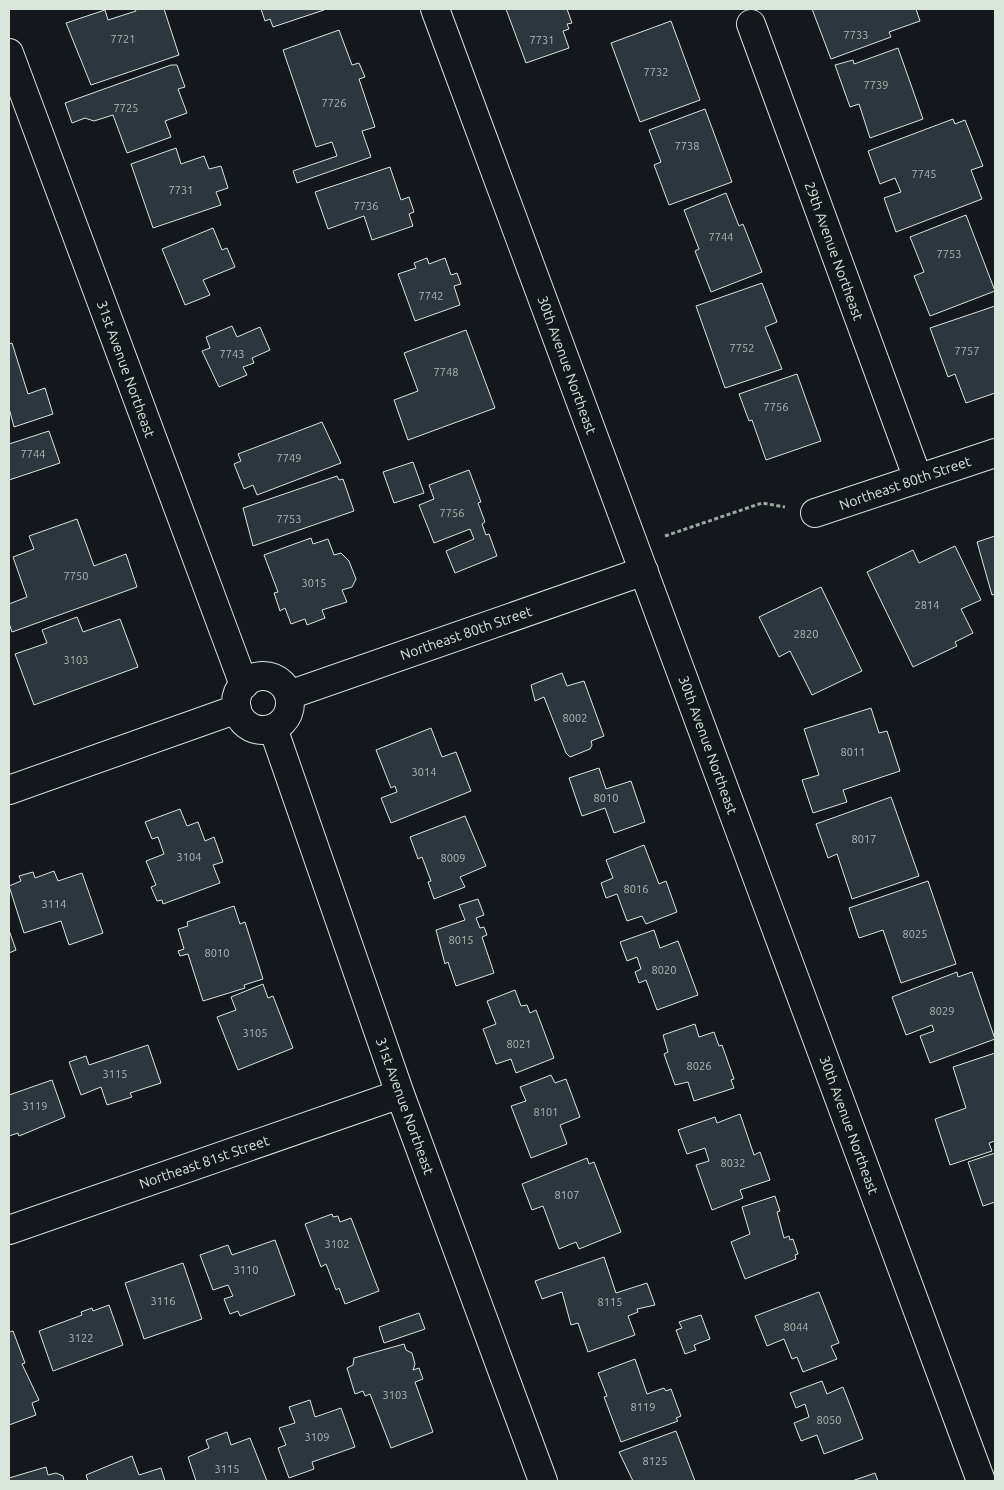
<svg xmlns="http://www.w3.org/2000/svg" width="1004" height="1490" font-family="Ubuntu,sans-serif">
  <rect width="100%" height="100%" fill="#14181c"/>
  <path fill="#2c363c" stroke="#d8e6dc" d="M135,9H164L179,55L91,85L66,23L105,10L108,20L136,11Z
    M261,9H323L324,10L273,27L270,19L265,21Z
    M506,9H567L572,23L567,24L569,29L563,31L569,48L526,63Z
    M812,9H916L920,21L889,32L891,37L831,59Z
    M671,21L700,100L640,122L611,43Z
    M339,30L352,65L359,63L365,77L359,79L375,127L362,131L371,157L297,183L293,171L337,156L332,142L316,147L283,50Z
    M898,48L923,119L870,138L859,104L850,107L835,65L853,60L854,64Z
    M171,65H177L185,87L178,89L187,113L165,121L171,137L127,153L113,115L94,121L85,118L72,123L65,103Z
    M705,109L732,182L669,205L654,165L661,162L649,130Z
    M953,119L955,124L965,120L983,166L971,170L982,199L896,232L884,198L901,192L895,178L880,184L868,151Z
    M176,148L181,164L204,156L209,169L221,166L228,188L216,192L221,205L153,228L131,164Z
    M390,167L401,200L409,197L414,212L409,214L413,226L372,240L364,216L328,229L315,192Z
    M726,193L739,226L743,224L762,272L711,292L695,251L699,249L684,210Z
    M966,215L995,291L930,316L914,276L924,272L910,237Z
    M213,228L222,250L227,248L235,267L203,280L210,295L185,305L162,249Z
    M427,258L429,264L445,258L451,275L457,273L461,284L454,286L460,305L415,321L398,274L416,268L414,263Z
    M762,283L777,322L765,327L782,369L725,388L696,306Z
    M995,306V393L966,403L955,374L948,377L930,328Z
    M232,326L237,337L260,327L270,350L252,358L254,363L243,367L247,375L219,387L202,351L210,348L206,337Z
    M466,330L495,408L408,440L394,400L418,391L404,353Z
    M12,343L28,394L45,388L53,414L14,427L9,408V344Z
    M797,374L821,441L766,460L752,420L749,421L739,394Z
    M322,422L341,463L257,495L253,485L244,489L234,464L241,461L238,454Z
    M49,431L60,463L9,480V444Z
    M413,462L424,493L394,503L383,472Z
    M469,470L481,502L478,503L485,522L482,524L486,535L489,534L497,556L455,573L446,551L474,539L470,529L434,543L419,505L434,499L429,485Z
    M337,476L339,480L343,479L354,511L253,546L243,508Z
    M77,519L94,566L126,554L137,587L12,632L9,623V604L27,597L13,557L34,549L29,536Z
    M995,536V594L992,595L977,542Z
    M311,538L313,544L328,539L334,555L341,553L349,561L356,579L352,587L342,590L347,602L322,610L325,618L307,625L305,619L291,624L285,608L280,611L274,593L278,592L264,555Z
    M955,546L981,600L961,609L973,633L955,642L957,646L913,667L867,572L913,550L919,563Z
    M821,587L862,671L812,695L790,651L779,657L759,617Z
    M77,617L83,632L120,619L138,667L34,705L15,654L47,643L42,630Z
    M562,673L567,686L584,681L604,736L591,741L592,745L590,749L570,757L566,753L544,697L535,701L531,685Z
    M871,708L879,733L887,731L900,771L843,790L847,802L813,813L802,780L819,775L804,729Z
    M431,728L442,757L456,752L471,791L391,823L381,798L397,792L395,786L391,788L376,750Z
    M599,768L606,789L631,781L645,822L614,833L605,808L582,816L569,778Z
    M891,797L919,876L852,899L837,854L828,858L816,824Z
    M180,809L187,826L198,822L205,841L214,837L223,862L213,865L220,883L163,904L162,900L157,901L151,887L156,885L146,861L164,854L158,837L152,839L145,822Z
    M465,816L486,866L460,877L465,887L434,899L428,882L431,881L422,857L418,859L410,837Z
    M644,845L659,884L666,881L677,912L646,924L642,916L627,921L617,894L606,898L601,883L613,878L606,860Z
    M54,871L58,881L82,873L103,933L69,945L61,921L24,933L9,886L21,881L19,876L33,872L35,878Z
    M928,881L956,964L901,983L883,930L859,938L849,908Z
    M478,899L484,915L476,918L480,928L484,927L487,935L482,937L494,973L456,986L448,962L445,964L436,930L465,920L459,905Z
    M234,906L240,924L245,922L263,979L244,985L245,988L203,1001L188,954L180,956L178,951L184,949L178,929L188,926L187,922Z
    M9,930L16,950L9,953Z
    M654,930L660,948L678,941L698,995L657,1010L646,980L639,983L635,972L641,969L637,957L627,961L620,942Z
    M957,972L958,977L972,972L995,1039L930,1063L920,1036L934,1031L932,1025L906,1035L892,997Z
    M263,984L268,998L273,996L293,1048L238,1070L217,1017L236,1010L231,997Z
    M515,990L521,1006L527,1005L530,1013L536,1010L554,1058L516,1073L511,1059L496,1064L483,1029L496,1024L487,1001Z
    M695,1024L699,1037L714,1032L719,1046L722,1045L734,1079L731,1080L734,1088L694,1101L688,1082L675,1085L664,1054L668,1052L663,1035Z
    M148,1045L161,1083L130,1093L132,1097L107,1105L101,1087L81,1095L69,1062L86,1056L89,1065Z
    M995,1053V1141L989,1143L992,1151L950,1165L935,1119L966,1108L953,1067Z
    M551,1075L555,1083L566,1079L580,1117L560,1125L567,1144L531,1158L511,1106L526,1101L520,1087Z
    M52,1080L65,1117L19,1136L18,1133L9,1136V1095Z
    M740,1114L754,1155L760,1152L770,1180L740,1190L743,1198L712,1210L696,1165L709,1161L705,1148L687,1154L678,1130L715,1117L717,1123Z
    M995,1153V1202L983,1206L968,1162Z
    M587,1158L589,1164L594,1162L621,1232L579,1249L576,1242L559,1249L543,1206L532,1210L522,1184Z
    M775,1196L780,1211L777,1212L784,1238L789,1236L790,1240L793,1239L798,1254L795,1255L796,1259L745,1279L731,1242L750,1234L742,1207Z
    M332,1214L333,1217L338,1216L340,1222L351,1218L379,1291L345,1304L339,1288L336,1290L326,1264L321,1267L305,1224Z
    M275,1240L295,1295L240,1316L238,1311L230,1314L224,1299L233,1296L228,1285L213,1290L200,1255L228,1245L232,1255Z
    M604,1257L616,1293L647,1283L655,1305L637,1309L638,1312L628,1316L635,1335L588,1352L578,1323L571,1325L562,1292L542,1299L535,1281Z
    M183,1263L202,1319L144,1339L125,1283Z
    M819,1292L839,1343L831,1346L837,1359L803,1372L797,1357L792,1359L784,1339L767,1346L755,1316Z
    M109,1305L123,1345L53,1371L39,1331L82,1315L81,1312L92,1308L93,1311Z
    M419,1313L425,1329L384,1343L379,1327Z
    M701,1315L710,1339L694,1345L696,1350L685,1354L676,1330L682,1328L679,1322Z
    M13,1331L25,1363L22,1364L39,1400L32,1403L36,1415L9,1425V1332Z
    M404,1344L406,1350L412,1353L415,1364L413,1370L419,1368L423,1379L415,1382L433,1432L391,1448L370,1394L365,1396L363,1391L355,1394L347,1368L353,1365L354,1358Z
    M635,1359L647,1394L664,1388L666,1391L671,1389L681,1416L676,1418L678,1421L621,1442L604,1397L607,1396L598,1373Z
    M822,1381L827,1394L843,1387L863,1439L824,1454L817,1435L801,1441L794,1423L809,1417L805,1404L796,1408L790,1393Z
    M310,1400L315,1417L341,1408L355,1447L312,1462L314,1469L289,1478L278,1448L286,1445L279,1428L295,1423L289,1407Z
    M676,1431L695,1481H633L619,1452Z
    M227,1432L231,1445L250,1438L267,1481H196L188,1457L209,1448L206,1440Z
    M132,1456L139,1475L161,1468L165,1481H88L86,1475Z
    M46,1467L48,1475L56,1473L63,1476L64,1481H10L9,1478Z
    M875,1473L878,1481H852Z"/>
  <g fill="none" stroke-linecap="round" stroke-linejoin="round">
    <defs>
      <path id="street" d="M435,9L981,1481
        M751,24L918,479
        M9,53L244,685
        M815,513L995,453
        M236 703a27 27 0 1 1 54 0a27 27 0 1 1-54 0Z
        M289,695L644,571
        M273,728L400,1094L543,1481
        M9,790L237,709
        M9,1230L400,1094"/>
    </defs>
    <use href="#street" stroke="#d8e6dc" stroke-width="30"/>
    <path stroke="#9da8a2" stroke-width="3" stroke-dasharray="4 2.5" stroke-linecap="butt" d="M665,536L762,503L785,507"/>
    <use href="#street" stroke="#14181c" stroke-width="28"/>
  </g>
  <g text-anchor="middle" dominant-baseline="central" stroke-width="4" stroke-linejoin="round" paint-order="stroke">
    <g font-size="11" fill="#adbab4">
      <text x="856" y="35">7733</text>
      <text x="123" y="39">7721</text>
      <text x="542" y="40">7731</text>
      <text x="656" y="72">7732</text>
      <text x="876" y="85">7739</text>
      <text x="334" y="103">7726</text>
      <text x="126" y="108">7725</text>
      <text x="687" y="146">7738</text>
      <text x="924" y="174">7745</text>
      <text x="181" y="190">7731</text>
      <text x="366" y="206">7736</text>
      <text x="721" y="237">7744</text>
      <text x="949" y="254">7753</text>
      <text x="431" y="296">7742</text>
      <text x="742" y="348">7752</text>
      <text x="967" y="351">7757</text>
      <text x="232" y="354">7743</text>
      <text x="446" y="372">7748</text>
      <text x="776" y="407">7756</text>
      <text x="33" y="454">7744</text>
      <text x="289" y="458">7749</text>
      <text x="452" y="513">7756</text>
      <text x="289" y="519">7753</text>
      <text x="76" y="576">7750</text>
      <text x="314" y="583">3015</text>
      <text x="927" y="605">2814</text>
      <text x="806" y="634">2820</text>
      <text x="76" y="660">3103</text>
      <text x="575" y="718">8002</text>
      <text x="853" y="752">8011</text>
      <text x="424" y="772">3014</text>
      <text x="606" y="798">8010</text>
      <text x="864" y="839">8017</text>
      <text x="189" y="857">3104</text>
      <text x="453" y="858">8009</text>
      <text x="636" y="889">8016</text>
      <text x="54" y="904">3114</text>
      <text x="915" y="934">8025</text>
      <text x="461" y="940">8015</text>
      <text x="217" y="953">8010</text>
      <text x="664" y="970">8020</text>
      <text x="942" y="1011">8029</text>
      <text x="255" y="1033">3105</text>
      <text x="519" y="1044">8021</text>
      <text x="699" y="1066">8026</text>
      <text x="115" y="1074">3115</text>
      <text x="35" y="1106">3119</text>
      <text x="546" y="1112">8101</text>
      <text x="733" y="1163">8032</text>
      <text x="567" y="1195">8107</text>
      <text x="337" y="1244">3102</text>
      <text x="246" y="1270">3110</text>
      <text x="163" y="1301">3116</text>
      <text x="610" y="1302">8115</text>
      <text x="796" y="1327">8044</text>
      <text x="81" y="1338">3122</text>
      <text x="395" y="1395">3103</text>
      <text x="643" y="1407">8119</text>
      <text x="829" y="1420">8050</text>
      <text x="317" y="1437">3109</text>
      <text x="655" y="1461">8125</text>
      <text x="227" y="1469">3115</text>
    </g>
    <g font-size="14" fill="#d8e6dc" stroke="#14181c">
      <text transform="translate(834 251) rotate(70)">29th Avenue Northeast</text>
      <text transform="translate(567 365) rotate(70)">30th Avenue Northeast</text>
      <text transform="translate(126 369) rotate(70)">31st Avenue Northeast</text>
      <text transform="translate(905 483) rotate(-19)">Northeast 80th Street</text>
      <text transform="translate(466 633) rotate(-19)">Northeast 80th Street</text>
      <text transform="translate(708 745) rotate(70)">30th Avenue Northeast</text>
      <text transform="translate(405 1106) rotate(70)">31st Avenue Northeast</text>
      <text transform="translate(849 1125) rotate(70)">30th Avenue Northeast</text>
      <text transform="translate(204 1162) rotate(-19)">Northeast 81st Street</text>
    </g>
  </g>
  <rect width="1004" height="1490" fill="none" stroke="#d8e6dc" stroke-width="20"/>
</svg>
